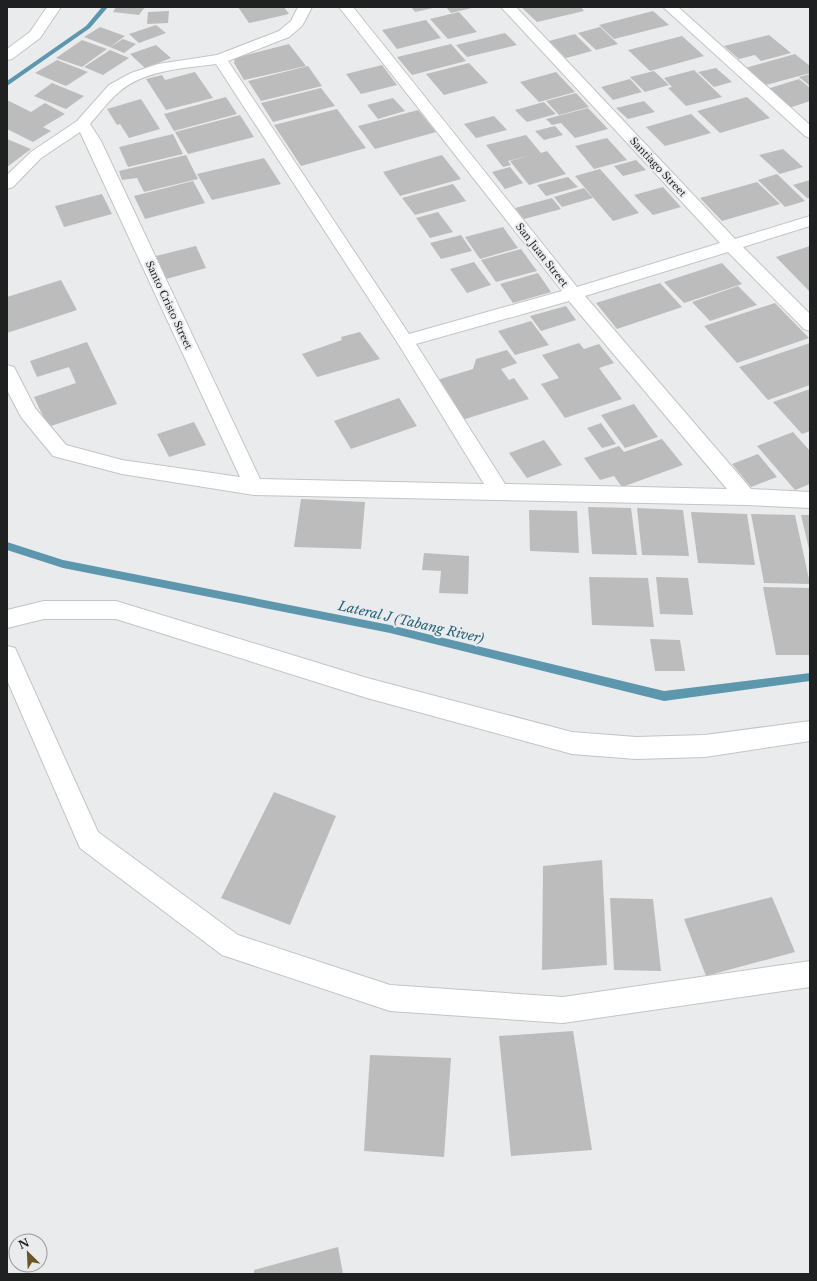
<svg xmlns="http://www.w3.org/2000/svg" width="817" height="1281" font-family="'Libre Baskerville',serif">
  <rect width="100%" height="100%" fill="#eaebed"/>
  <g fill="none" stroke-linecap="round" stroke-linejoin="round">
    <path fill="#5d97ae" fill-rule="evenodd" d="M102,7H108L90,28L7,86V81L86,26Z
      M7,542L63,560L390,625L664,691L810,673V681L664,701L390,633L63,568L7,550Z"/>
  </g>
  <path fill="#bcbcbd" d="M116,7H145L139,15L113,12Z
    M238,7H284L289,14L249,23Z
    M411,7H433V8L415,12Z
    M446,7H472V8L451,13Z
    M521,7H581L584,11L537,22Z
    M169,11L168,23L147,24L148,12Z
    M653,11L669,25L614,39L599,25Z
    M459,12L477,32L448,39L430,19Z
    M426,20L441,38L397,49L382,30Z
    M156,25L166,33L139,43L129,34Z
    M100,27L125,36L110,47L84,37Z
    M600,27L618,44L596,50L578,33Z
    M505,33L517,45L467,57L456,45Z
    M575,34L592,51L566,58L549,41Z
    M769,35L791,53L761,61L755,55L739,59L724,46Z
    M682,36L704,56L650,71L628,50Z
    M123,39L136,44L124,53L110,47Z
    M82,40L107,49L82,67L56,58Z
    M289,44L306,66L244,80L234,63L235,58Z
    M451,44L466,61L412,75L397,57Z
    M156,45L171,58L145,68L130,54Z
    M110,50L129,58L103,75L84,67Z
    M795,54L810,66V73L766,85L745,68Z
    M57,60L88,72L66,86L35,73Z
    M469,63L488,83L444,95L426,74Z
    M382,65L397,85L361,94L346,74Z
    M308,66L322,86L261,101L248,81Z
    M716,68L732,82L714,87L698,72Z
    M694,70L722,97L686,106L668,88L672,87L664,78Z
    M654,71L669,85L645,92L630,77Z
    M195,72L213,98L166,110L146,79L162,75L165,80Z
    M556,72L575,92L539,102L520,82Z
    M810,74V86L799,77Z
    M630,79L642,92L613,100L601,87Z
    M799,79L810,88V101L789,108L767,89Z
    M52,83L84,96L66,109L34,96Z
    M321,88L335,106L273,122L261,103Z
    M576,93L589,107L559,115L546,101Z
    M226,97L237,114L174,131L164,114Z
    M747,97L770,118L720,133L697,111Z
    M393,98L405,111L378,119L367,105Z
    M141,99L160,129L129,138L120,124L117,125L107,109Z
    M7,100L31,112L45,103L65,114L43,127L51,131L33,142L7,129Z
    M644,101L655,112L628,119L616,108Z
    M544,102L556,114L527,122L515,110Z
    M588,108L608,129L575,138L561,123L552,125L546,119Z
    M337,109L366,148L301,166L274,125Z
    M418,110L436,132L375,149L358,126Z
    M691,114L711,133L665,146L646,127Z
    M240,115L254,137L188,154L175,132Z
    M494,116L507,130L476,138L464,124Z
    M555,126L563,135L544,140L535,131Z
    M173,134L183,154L128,167L119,147Z
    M526,135L541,153L547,151L566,174L529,185L510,161L532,155L508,161L511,165L503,167L486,145Z
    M607,138L627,160L594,169L575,146Z
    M7,139L31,149L7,167Z
    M783,149L803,167L780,174L759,155Z
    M186,155L198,179L144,192L137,178L122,180L119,171Z
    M442,155L461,179L400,196L383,172Z
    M264,158L281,184L212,200L197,174Z
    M636,160L646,170L623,176L614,166Z
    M510,167L523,183L505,189L492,172Z
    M600,169L639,213L613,221L575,176Z
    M777,174L805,201L785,207L758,180Z
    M568,177L578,187L546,196L537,185Z
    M810,180V198H807L793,185Z
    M193,181L205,203L145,219L134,196Z
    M757,182L780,204L722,221L700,198Z
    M453,184L466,201L415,215L402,198Z
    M663,187L681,207L653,215L634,195Z
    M584,188L593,198L562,207L554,197Z
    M102,194L112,214L64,227L55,206Z
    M552,198L561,209L524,219L515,208Z
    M438,212L453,232L430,238L416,218Z
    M503,227L518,248L480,259L465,237Z
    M461,235L472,251L441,259L430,243Z
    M196,246L206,268L166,279L156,256Z
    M810,246V292L776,257Z
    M521,249L537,271L496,282L481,260Z
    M474,262L491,285L467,293L450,269Z
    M722,263L742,284L684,303L664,282Z
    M538,273L551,292L513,303L500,284Z
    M61,280L77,310L7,333V297Z
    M660,283L682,307L617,329L596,303Z
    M738,286L757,305L710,321L692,302Z
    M775,303L809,338L737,363L704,326Z
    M566,306L576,320L541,331L530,316Z
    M531,321L549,345L515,355L498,331Z
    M360,332L380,359L317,377L302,354L342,340L341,337Z
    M87,342L117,404L48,427L34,397L76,383L69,367L37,377L30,361Z
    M579,343L584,349L599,344L614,363L599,368L622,399L565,418L541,384L559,378L542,355Z
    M810,343V385L768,400L739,367Z
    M507,350L517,363L501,369L509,380L514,378L529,399L462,420L437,380L473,369L476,359Z
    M810,389V431L802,434L773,402Z
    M399,398L417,426L351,449L334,421Z
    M634,404L658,437L625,448L601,415Z
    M194,422L206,445L169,457L157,434Z
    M601,423L616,444L602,448L587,428Z
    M793,432L810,451V484L795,490L757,446Z
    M662,439L683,465L622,487L614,476L600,480L584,458L619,446L624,452Z
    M544,440L562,465L527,478L509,453Z
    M758,454L777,477L751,487L732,464Z
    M301,499L365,502L361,549L294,547Z
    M588,507L631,508L637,555L592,554Z
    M637,508L683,510L689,556L642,555Z
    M529,510L577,511L579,553L530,551Z
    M691,512L747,514L755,565L698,563Z
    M751,514L795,515L810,584L764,583Z
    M801,515H810V549H809Z
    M424,553L469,556L468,594L439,593L441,571L422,570Z
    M589,577L648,578L654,627L592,625Z
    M656,577L688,578L693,615L660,614Z
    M763,587L809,588L810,655H776Z
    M650,639L680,640L685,671H655Z
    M274,792L336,816L290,925L221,898Z
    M602,860L607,965L542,970L543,866Z
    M772,897L795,952L706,976L684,919Z
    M610,898L653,899L661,971L614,970Z
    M573,1031L592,1150L511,1156L499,1036Z
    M370,1055L451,1058L444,1157L364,1151Z
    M338,1247L343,1274H254V1270Z"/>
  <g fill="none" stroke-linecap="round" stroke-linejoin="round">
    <defs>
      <path id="minor" d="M47,7H61L40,38L12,59L7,60V49L30,32Z
        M298,7H312L302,26L289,37L228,61L409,334L562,291L339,7H353L577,287L720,243L501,7H516L735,239L810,216V226L743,247L810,314V331L804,329L728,252L585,296L751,489L810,492V508L746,505L254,495L122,474L53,456L21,417L7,390V365L14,367L35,408L66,445L122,460L240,477L80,132L41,158L13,187L7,189V175L31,152L77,121L109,85L131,73L158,64L217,55L279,31L291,21ZM216,64L399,345L484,484L260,479L101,141L90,124C99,114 108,101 119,92C143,70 186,68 216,64ZM569,301L727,489L505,484L416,344Z
        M663,7H678L810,125V138L805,136Z
        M44,601H116L367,678L572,732L636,737L705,735L810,721V741L705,757L636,759L572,754L367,698L116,619H44L7,628V610Z
        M7,646L15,648L98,832L238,935L390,985L563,997L810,961V987L563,1023L390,1011L222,955L80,848L7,680Z"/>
    </defs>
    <use href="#minor" stroke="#c2c4c5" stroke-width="2"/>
    <use href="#minor" fill="#fff" fill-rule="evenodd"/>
  </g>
  <g text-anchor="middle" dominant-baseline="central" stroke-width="4" stroke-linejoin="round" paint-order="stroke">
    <g font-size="10" fill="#1f2020" stroke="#eaebed">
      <text transform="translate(658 167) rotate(47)">Santiago Street</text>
      <text transform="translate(542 255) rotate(52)">San Juan Street</text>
      <text transform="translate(169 305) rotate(65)">Santo Cristo Street</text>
    </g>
    <g font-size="13" font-style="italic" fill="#1f6076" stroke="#eaebed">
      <text transform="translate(411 622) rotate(13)">Lateral J (Tabang River)</text>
    </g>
  </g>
  <rect width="817" height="1281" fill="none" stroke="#1f2020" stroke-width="16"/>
  <g transform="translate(28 1253) rotate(336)"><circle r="19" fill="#eaebed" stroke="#999a9b"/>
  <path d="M0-3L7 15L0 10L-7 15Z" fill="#6b5725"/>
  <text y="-6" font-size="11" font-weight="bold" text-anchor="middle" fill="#1f2020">N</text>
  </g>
</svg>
